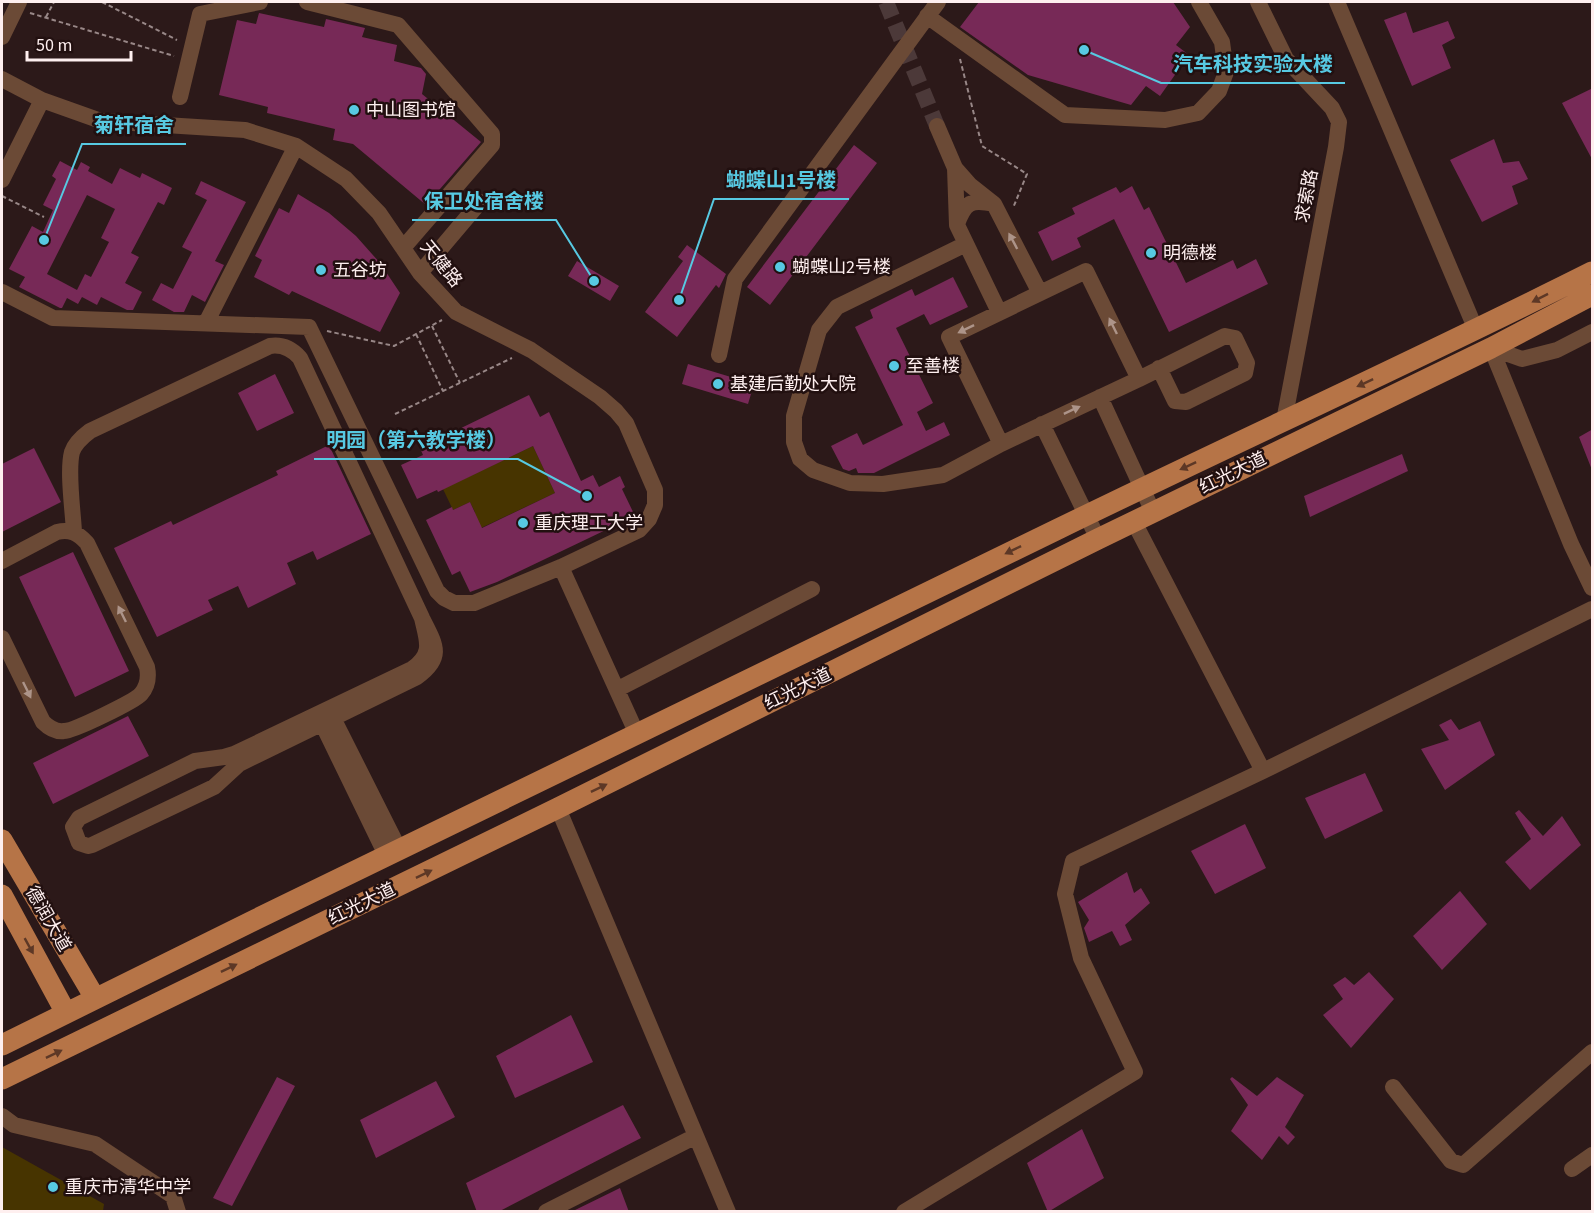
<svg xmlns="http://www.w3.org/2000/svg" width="1594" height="1213" font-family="'Source Sans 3','Noto Sans SC',sans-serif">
  <rect width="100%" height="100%" fill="#2c1919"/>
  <path fill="#473400" d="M533,446L555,493L466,535L475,512L470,502L453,510L443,489Z
    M2,1147L104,1204L103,1211H2Z"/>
  <path fill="#772957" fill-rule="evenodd" d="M979,2H1173L1190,27L1176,45L1189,55L1160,96L1146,86L1131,105L1028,75L960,27Z
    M1406,12L1413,33L1448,21L1455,38L1442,45L1451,68L1412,86L1384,20Z
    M259,13L324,27L326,19L365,28L362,37L397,45L394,61L421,68L426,74L422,94L481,142L426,205L353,144L333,140L335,129L267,113L268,107L219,95L237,20L256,24Z
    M1593,88V161L1562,103Z
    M1494,139L1503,163L1519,161L1528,179L1512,186L1518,204L1482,222L1450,160Z
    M854,145L877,163L770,305L747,287Z
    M60,161L77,170L81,162L90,167L88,171L112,184L120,168L140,178L142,173L172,188L164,205L158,202L131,253L139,257L125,283L142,292L133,310H127L101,297L97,305L82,297L78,304L67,298L62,308H60L19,287L25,277L9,269L32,226L43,232L53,210L43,205L56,179L52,176ZM87,195L115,209L101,238L109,242L91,277L85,274L77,290L47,274Z
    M201,181L246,202L215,261L224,265L205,302L192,295L184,312H174L152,300L161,283L173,289L192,252L182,247L207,200L195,194Z
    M1132,186L1144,210L1149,207L1186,283L1233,260L1237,269L1256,259L1268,284L1169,332L1114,219L1077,238L1081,247L1052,261L1038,232L1075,214L1072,208L1116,187L1120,193Z
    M298,194L329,213L356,236L380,263L400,293L380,332L292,291L289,295L254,277L262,260L255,256L279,208L289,213Z
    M687,245L726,274L719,288L716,285L677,337L645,312L683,261L678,257Z
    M577,261L619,286L610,301L568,276Z
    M953,277L968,307L930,325L924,314L896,328L933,403L917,412L926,431L944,422L950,435L874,473H858L856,468L849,471L843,469L831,446L857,433L863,445L903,425L855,327L873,318L870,310L912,289L915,296Z
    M688,364L754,384L748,404L682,384Z
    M275,374L294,413L257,431L238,393Z
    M529,395L540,417L549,412L581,481L593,475L599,487L620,476L625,487L622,489L635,516L497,582L470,592L460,571L452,575L426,520L452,507L453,510L470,502L482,528L555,493L533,446L438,492L437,490L417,499L401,465L423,455L420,448Z
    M1593,429V470H1592L1579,437Z
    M329,445L371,534L317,560L313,551L287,563L296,584L248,608L238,586L208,600L213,610L157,637L114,548L171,521L173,525L278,475L276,471Z
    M34,448L61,502L2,532V464Z
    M1402,454L1408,471L1310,517L1304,496Z
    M73,552L129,671L75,697L19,577Z
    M128,716L149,756L53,804L33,763Z
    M1451,719L1459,730L1480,721L1495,755L1445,790L1421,749L1449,740L1439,725Z
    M1365,773L1383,811L1325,839L1305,798Z
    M1519,810L1543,836L1562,816L1581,845L1530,890L1505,862L1531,839L1515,813Z
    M1245,824L1266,868L1215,894L1191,851Z
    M1127,872L1134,893L1141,888L1150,903L1125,925L1132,940L1120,946L1112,931L1089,942L1084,928L1089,920L1078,902Z
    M1460,891L1487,924L1442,970L1413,936Z
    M1369,972L1394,999L1351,1048L1323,1015L1343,999L1333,985L1345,977L1354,985Z
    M571,1015L593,1062L515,1098L496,1056Z
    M277,1077L295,1086L232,1206L213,1198Z
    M1232,1077L1257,1096L1277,1077L1304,1095L1285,1127L1295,1137L1288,1145L1279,1136L1262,1160L1231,1131L1248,1105L1230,1079Z
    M436,1081L455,1117L376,1158L360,1120Z
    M623,1105L641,1138L498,1212H477L466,1183Z
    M1082,1129L1104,1178L1048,1212L1027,1163Z
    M620,1188L629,1212H571Z"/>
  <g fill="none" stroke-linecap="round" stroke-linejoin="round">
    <path stroke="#4c3939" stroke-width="16" stroke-dasharray="16 8" stroke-linecap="butt" d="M886,2L937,126"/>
    <path stroke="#988787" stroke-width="2" stroke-dasharray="4.5 3" stroke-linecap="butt" d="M102,2L177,40
      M30,13L174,56
      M46,17L54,2
      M960,59L982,146L1027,174L1013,208
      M2,196L44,217
      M432,326L460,383
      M327,331L394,346L442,320
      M416,334L443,391
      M395,414L512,358"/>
    <path stroke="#6b4a36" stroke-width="16" d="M307,2L398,25L492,134V145L403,248
      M1258,2L1286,59L1332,108L1339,122L1336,147L1284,421
      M1337,2L1476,330
      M927,16L1065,115L1165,120L1198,113L1219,91L1226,72L1222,42L1199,2
      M2,37L19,2
      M2,79L42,100L101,121L245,130L296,146L346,179L379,213L420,273L456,312L531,350L600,397L616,411L626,423L655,490V505L649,519L639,530L561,567L474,603H454L444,598L437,591L309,327L53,318L2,292
      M180,97L200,14L260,2
      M937,126L955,168
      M2,180L42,100
      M957,224C965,202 971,199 994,204
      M966,244L837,307L819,330L794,416V442L800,459L813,470L850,483L883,484L943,475L1001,444
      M420,273L480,202
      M999,312L957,225L955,168L970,185L994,204L1040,293
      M206,323L296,146
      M1491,348L1571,544L1592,588
      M1491,348L1522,359L1557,350L1592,332
      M719,355L735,279L938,2
      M1139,379L1086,271L949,337L1001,444L1139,379L1225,336L1235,338L1247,363L1245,373L1186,402L1175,401L1159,368
      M1100,397L1153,512
      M1042,424L1098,539
      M1134,522L1263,771
      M74,532C73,511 67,471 72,452C75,443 82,437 90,431L270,346C283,344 292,349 300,358L422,618
      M2,561L57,532C70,529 78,533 87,543L147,667C149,677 148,686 141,694C135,701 74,731 64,731C56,732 49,728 43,722L2,638
      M561,567L636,732
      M422,618C435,644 445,657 417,677L239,764L214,787L92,845L88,846L79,843L73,827L79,818L195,761L224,757L234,754L412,669C434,653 427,641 422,618Z
      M618,689L812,589
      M329,710L399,849
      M318,715L386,855
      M558,808L728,1212
      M1393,1087L1451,1161L1463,1165L1592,1052
      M2,1116L14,1125L95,1144L173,1196L178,1212
      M1572,1169L1592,1155
      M546,1212L696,1136
      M904,1212L1135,1072L1081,958L1065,894L1073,861L1263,771L1592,609"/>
    <path stroke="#b67447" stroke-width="21" d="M2,840L95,998
      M2,895L66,1013
      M2,1045C352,871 703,700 1056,530C1234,443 1415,361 1592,272
      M2,1079L558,808L1098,539L1491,348L1592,295"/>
  </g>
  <defs><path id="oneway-solid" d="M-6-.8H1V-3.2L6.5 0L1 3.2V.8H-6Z" transform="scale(1.5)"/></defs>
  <g fill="#ad9489">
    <use href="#oneway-solid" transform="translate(1013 241) rotate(-118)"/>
    <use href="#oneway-solid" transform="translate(1113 326) rotate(-116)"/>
    <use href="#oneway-solid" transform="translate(966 329) rotate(154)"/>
    <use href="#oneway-solid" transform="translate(1072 410) rotate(-25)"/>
    <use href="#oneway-solid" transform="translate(122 614) rotate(-116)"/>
    <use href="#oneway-solid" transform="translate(27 690) rotate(64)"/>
  </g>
  <g fill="#5d3826">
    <use href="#oneway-solid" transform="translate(1540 298) rotate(153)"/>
    <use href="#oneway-solid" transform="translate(1365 383) rotate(155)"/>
    <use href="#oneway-solid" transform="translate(1188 466) rotate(155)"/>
    <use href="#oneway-solid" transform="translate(1013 550) rotate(154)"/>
    <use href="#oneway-solid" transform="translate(599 788) rotate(-26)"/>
    <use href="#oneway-solid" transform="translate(424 874) rotate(-26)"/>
    <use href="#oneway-solid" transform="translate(29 946) rotate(61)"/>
    <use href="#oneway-solid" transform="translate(229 968) rotate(-26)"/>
    <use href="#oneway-solid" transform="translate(54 1054) rotate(-26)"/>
  </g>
  <g fill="#57c9e2" stroke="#221010" stroke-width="2">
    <circle cx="354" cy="110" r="6"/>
    <circle cx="1151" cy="253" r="6"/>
    <circle cx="780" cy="267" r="6"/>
    <circle cx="321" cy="270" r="6"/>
    <circle cx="894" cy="366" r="6"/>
    <circle cx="718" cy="384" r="6"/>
    <circle cx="523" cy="523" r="6"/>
    <circle cx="53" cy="1187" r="6"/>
  </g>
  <g text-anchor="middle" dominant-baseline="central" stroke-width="5" stroke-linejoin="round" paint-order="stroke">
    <g font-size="18" fill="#feefef" stroke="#221010" text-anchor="start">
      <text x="366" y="110">中山图书馆</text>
      <text x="1163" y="253">明德楼</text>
      <text x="792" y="267">蝴蝶山2号楼</text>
      <text x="333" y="270">五谷坊</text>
      <text x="906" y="366">至善楼</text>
      <text x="730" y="384">基建后勤处大院</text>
      <text x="535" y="523">重庆理工大学</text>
      <text x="65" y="1187">重庆市清华中学</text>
    </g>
    <g font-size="18" fill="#feefef" stroke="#221010">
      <text transform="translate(1307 196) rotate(-79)">求索路</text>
      <text transform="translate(441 264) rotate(51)">天健路</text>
      <text transform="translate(1233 473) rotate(-26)">红光大道</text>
      <text transform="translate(798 689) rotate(-26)">红光大道</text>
      <text transform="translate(362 904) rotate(-26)">红光大道</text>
      <text transform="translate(48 919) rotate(60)">德润大道</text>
    </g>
  </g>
  <path fill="none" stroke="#57c9e2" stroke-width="2" d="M1084 50L1161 83H1345M44 240L82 144H186M679 300L714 199H849M594 281L556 220H412M587 496L518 459H314"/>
  <g fill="#57c9e2" stroke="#221010" stroke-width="2">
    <circle cx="1084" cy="50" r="6"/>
    <circle cx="44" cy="240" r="6"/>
    <circle cx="679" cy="300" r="6"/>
    <circle cx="594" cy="281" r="6"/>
    <circle cx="587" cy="496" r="6"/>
  </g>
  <g font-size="20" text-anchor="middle" font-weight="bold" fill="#57c9e2" stroke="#221010" stroke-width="5" stroke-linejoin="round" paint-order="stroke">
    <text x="1253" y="71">汽车科技实验大楼</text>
    <text x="134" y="132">菊轩宿舍</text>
    <text x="781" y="187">蝴蝶山1号楼</text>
    <text x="484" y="208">保卫处宿舍楼</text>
    <text x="416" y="447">明园（第六教学楼）</text>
  </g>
  <rect width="1594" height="1213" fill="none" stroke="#feefef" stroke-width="6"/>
  <path d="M27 51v9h104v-9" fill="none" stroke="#feefef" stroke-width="3"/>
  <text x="36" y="51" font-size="18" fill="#feefef" stroke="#221010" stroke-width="4.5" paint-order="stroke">50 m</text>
</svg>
